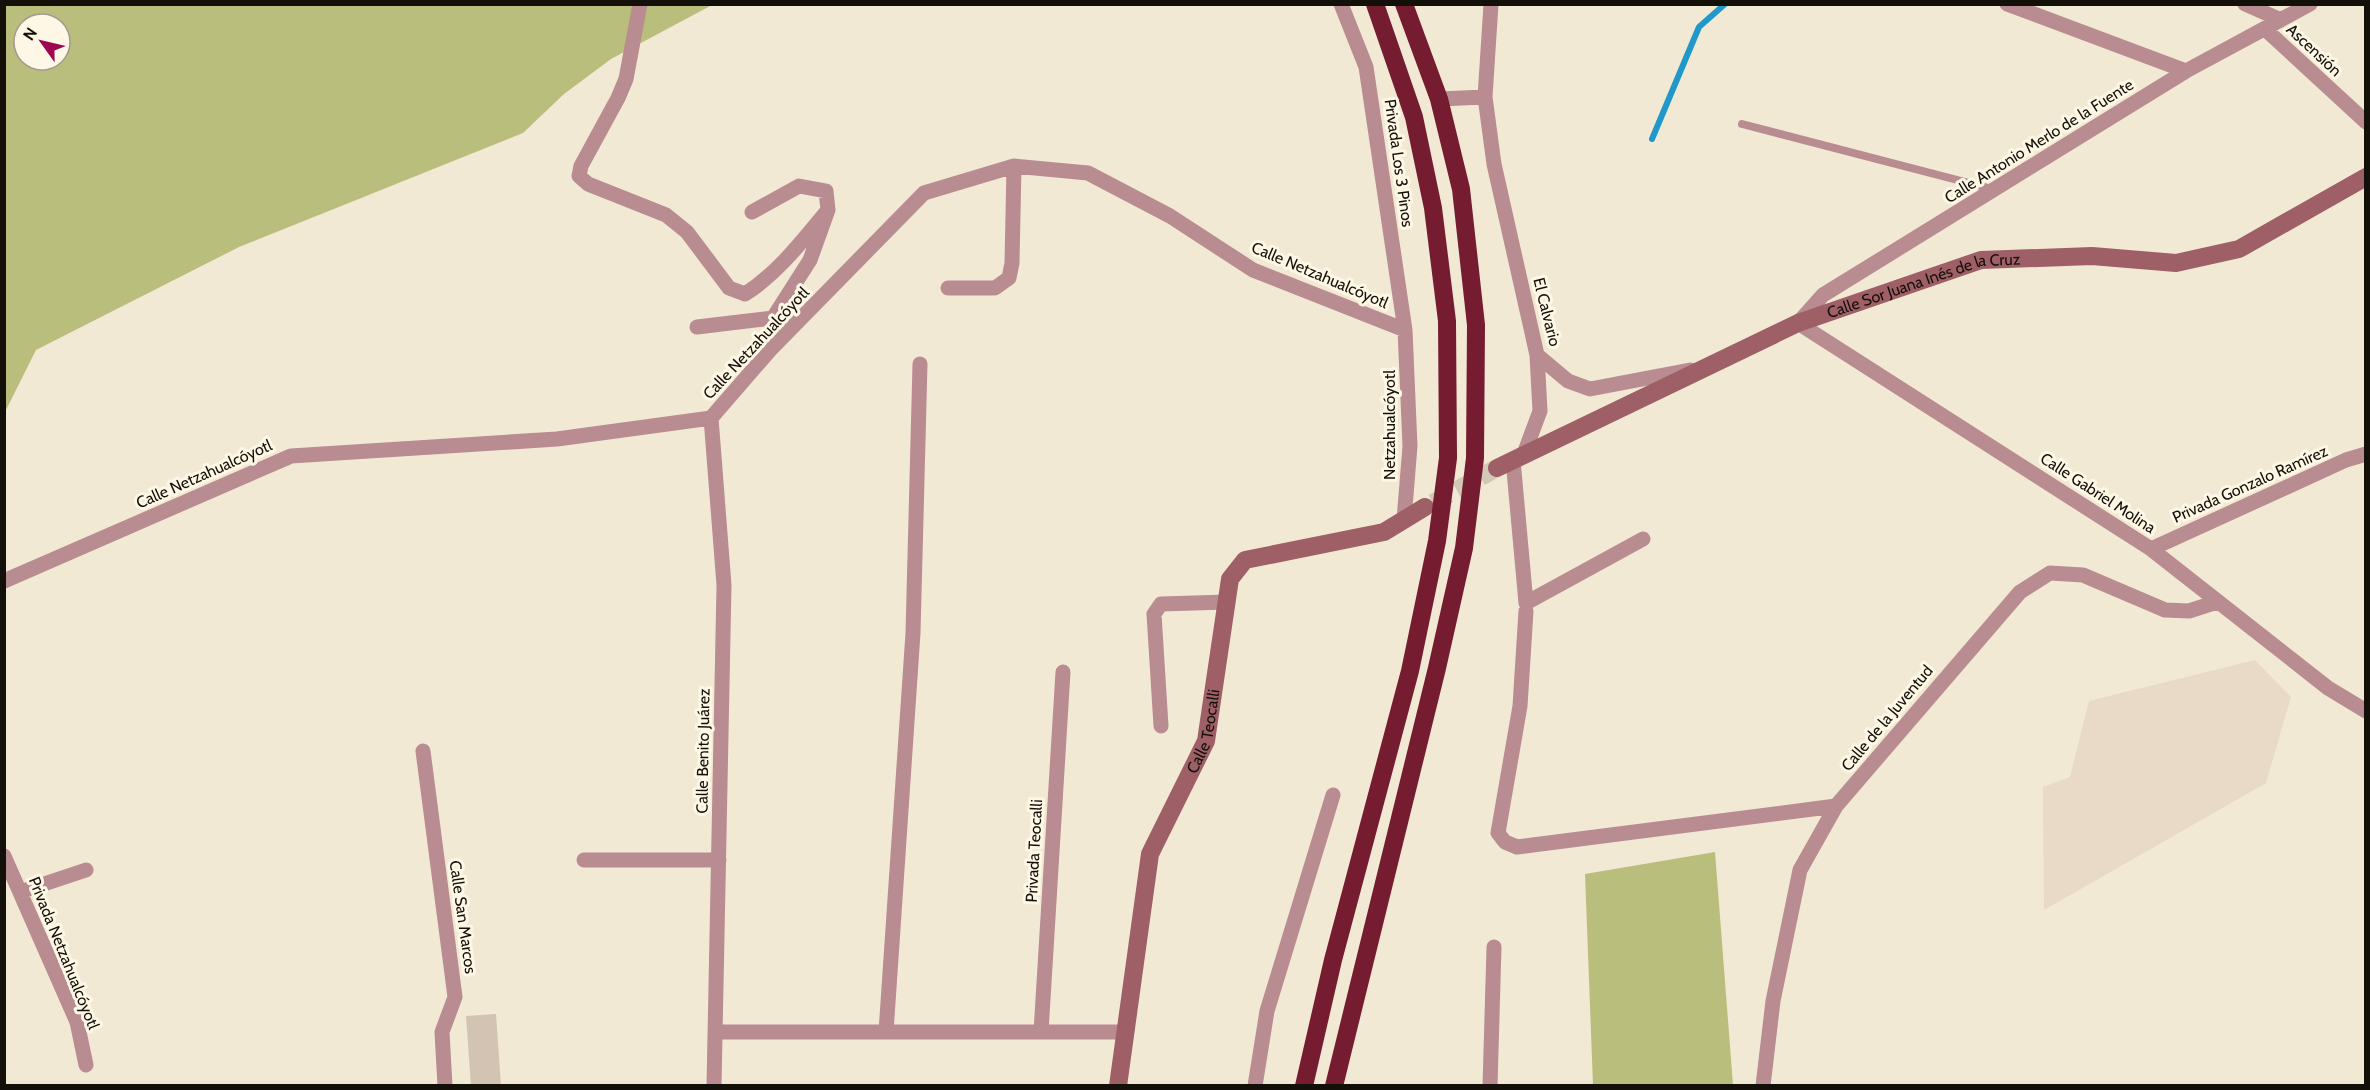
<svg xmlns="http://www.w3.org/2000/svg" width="2370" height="1090" font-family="Cabin,sans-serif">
  <rect width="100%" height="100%" fill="#f2e9d4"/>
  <path fill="#e9d9c7" d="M2255,660L2291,697L2266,783L2044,910L2043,787L2070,777L2089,701Z"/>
  <path fill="#b9be7c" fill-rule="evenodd" d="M9,4L712,5L611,59L564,94L523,133L239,247L36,350L5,412L4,6ZM24,24H60V60H24Z
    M1715,852L1733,1085H1593L1585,874Z"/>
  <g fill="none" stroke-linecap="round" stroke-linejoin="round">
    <path stroke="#2198ca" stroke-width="6" d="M1652,139L1699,27L1725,4"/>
  </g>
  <path fill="#d3c3b2" d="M496,1014L501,1086H471L466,1016Z"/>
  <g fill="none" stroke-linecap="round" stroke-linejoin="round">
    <path stroke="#d1c8b6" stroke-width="18" stroke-dasharray="18 9" stroke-linecap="butt" d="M1433,503L1497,468"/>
    <path stroke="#b98c91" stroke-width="8" d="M1742,124L1992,189"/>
    <path stroke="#b98c91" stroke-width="15" d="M640,4L626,79L618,98L581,166L579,176L588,184L666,215L687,232L729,288L745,294C778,273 803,240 828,210
      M1341,4L1366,67L1405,330L1410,446L1404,520
      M1491,4L1485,97L1494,164L1537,355L1568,381L1590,389L1690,370
      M2007,4L2186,71
      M2245,4L2281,20
      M2310,4L2186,71L1823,295L1798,323L2151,549L2328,688L2366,711
      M2265,29L2366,122
      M1439,99L1485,97
      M752,212L799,186L826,191L828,210L810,260L773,318L770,350
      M948,288H995L1009,278L1012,263L1014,166
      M697,327L773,318
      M711,418L724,585L714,1086
      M1524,454L1540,411L1537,355
      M1513,460L1526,603L1643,539
      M2151,549L2346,460L2366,454
      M4,581L291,456L557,439L711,418L770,350L924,193L1014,166L1088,173L1170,216L1253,270L1405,330
      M1526,611L1520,706L1498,833L1505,842L1517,847L1836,806
      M1161,726L1154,614L1161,604L1227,602
      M423,751L455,997L442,1032L445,1086
      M4,856L77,1022L86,1065
      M584,860H719
      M20,892L86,870
      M715,1032H1125
      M886,1032L913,633L920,364
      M1041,1032L1063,672
      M1255,1086L1267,1011L1333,795
      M1490,1086L1494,947
      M1763,1086L1773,1001L1800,870L1836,806L2020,592L2050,573L2083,575L2165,610L2189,611L2217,602"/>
    <g stroke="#9e5f67" stroke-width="18">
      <path id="s1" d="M1497,468L1798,323L1981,260L2092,256L2176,263L2239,249L2366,177"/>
      <path id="s2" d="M1118,1086L1150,854L1206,741L1230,579L1245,560L1384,532L1425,507"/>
    </g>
    <path stroke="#751c31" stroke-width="18" d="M1304,1086L1333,960L1410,671L1437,541L1448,458L1447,321L1433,208L1414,117L1375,4
      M1334,1086L1437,668L1464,548L1475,458L1476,325L1461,189L1439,99L1404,4"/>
  </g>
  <g text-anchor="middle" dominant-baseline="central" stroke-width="6" stroke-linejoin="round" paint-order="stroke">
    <g font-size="16" fill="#131009" stroke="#fef7e6">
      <text transform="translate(2314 50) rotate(43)">Ascensión</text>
      <text transform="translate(2039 141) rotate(-32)">Calle Antonio Merlo de la Fuente</text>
      <text transform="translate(1399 163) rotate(82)">Privada Los 3 Pinos</text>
      <text transform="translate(1320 275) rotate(23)">Calle Netzahualcóyotl</text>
      <text stroke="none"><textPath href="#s1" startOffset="466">Calle Sor Juana Inés de la Cruz</textPath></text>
      <text transform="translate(1547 312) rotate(76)">El Calvario</text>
      <text transform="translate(756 343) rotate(-47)">Calle Netzahualcóyotl</text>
      <text transform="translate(1389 425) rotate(-90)">Netzahualcóyotl</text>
      <text transform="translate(204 474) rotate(-24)">Calle Netzahualcóyotl</text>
      <text transform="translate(2250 484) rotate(-24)">Privada Gonzalo Ramírez</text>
      <text transform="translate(2098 493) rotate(33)">Calle Gabriel Molina</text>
      <text transform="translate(1887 718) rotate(-50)">Calle de la Juventud</text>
      <text stroke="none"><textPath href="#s2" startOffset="369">Calle Teocalli</textPath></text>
      <text transform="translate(703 751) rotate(-89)">Calle Benito Juárez</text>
      <text transform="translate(1034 851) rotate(-87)">Privada Teocalli</text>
      <text transform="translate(463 917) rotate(82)">Calle San Marcos</text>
      <text transform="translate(64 953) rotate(68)">Privada Netzahualcóyotl</text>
    </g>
  </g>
  <rect width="2370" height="1090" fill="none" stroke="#131009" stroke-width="12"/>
  <g transform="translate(42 42) rotate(304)"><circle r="28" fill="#fef7e6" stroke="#a09b8e" stroke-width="1.5"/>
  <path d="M0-4.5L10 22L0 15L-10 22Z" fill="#9d0651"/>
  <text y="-9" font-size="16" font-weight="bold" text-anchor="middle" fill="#131009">N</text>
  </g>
</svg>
